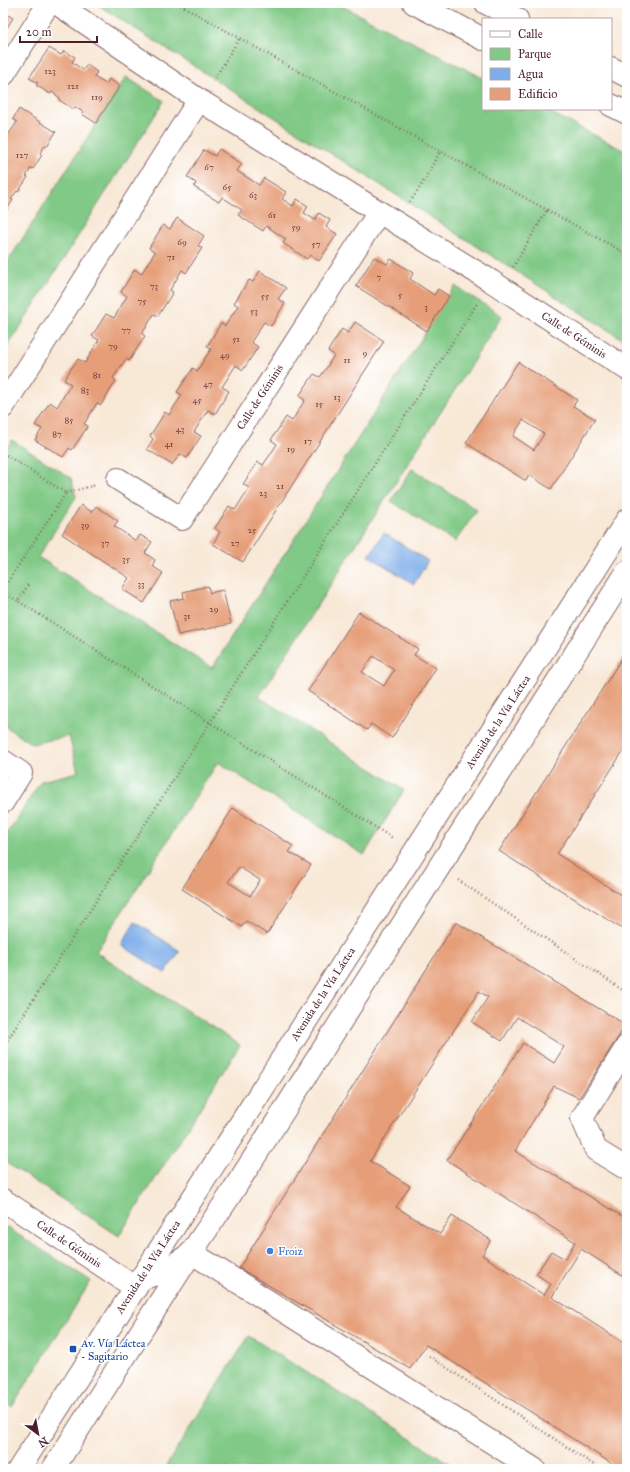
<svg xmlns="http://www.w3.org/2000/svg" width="630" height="1472" font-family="'IM FELL Great Primer',serif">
  <rect width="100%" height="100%" fill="#fff"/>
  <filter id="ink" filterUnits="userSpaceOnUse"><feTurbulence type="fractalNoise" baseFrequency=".025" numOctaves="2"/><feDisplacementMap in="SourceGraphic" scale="8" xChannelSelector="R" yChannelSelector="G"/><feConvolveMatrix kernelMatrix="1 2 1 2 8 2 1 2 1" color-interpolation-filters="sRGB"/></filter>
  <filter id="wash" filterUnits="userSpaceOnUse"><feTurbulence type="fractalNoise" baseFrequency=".012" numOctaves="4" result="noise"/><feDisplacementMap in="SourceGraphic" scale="16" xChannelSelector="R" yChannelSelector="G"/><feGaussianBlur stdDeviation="0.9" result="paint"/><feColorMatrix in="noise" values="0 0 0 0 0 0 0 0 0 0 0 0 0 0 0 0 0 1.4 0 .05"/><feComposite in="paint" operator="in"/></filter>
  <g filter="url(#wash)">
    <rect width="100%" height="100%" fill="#f8e8d6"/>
    <path fill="#80c986" stroke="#657458" d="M95,3H336L483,78V109H544L627,152V342Z
      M126,77L164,101L3,354V269Z
      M455,286L502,316L259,697L404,790L364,855L218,762L96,952L240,1045L119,1236L3,1161V840L41,781L78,772L69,736L32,744L3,725V455L12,440L71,478L76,497L38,557L212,668Z
      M412,469L477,510L455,542L391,501Z
      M3,1225L91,1281L12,1407L3,1402Z
      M249,1336L459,1469H164Z"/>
    <path fill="#7eaee9" stroke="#64668a" d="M384,533L428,561L414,584L369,556Z
      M135,922L180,951L165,973L121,945Z"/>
    <g id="blocks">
      <path fill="#e69e78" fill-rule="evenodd" d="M3,12L13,18L3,34Z
        M49,48L61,55L64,51L75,57L72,62L83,70L87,65L97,72L94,77L106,84L109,79L120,86L96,123L82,114L83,112L75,107L73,109L59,100L60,98L52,92L50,94L36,85L38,83L29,78Z
        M19,109L56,132L47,146L45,145L40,153L42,155L33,169L31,168L26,176L28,177L18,192L17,191L11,199L13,200L4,214L3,134L5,131L9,134L17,122L13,119Z
        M219,149L242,164L237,171L259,185L264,178L286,192L282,199L293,206L297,199L308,206L304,213L315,220L319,213L330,220L326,227L337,234L319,261L310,255L307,259L283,243L286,239L266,226L263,231L238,215L242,210L222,197L219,202L194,187L196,183L187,177L204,150L215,156Z
        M177,218L204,236L198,246L202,248L186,273L182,270L170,290L173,292L158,316L154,314L142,334L145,336L129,361L126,359L113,378L116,381L101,405L97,403L91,413L84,424L88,426L72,450L69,448L63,457L35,440L42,429L35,425L50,402L57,407L71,384L64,380L71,369L78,359L85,363L99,340L92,336L106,314L114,318L127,296L121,292L128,280L135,269L141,274L155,252L149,248L163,225L170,229Z
        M374,257L387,264L391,259L413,273L410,279L434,295L438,289L449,296L427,331L356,286Z
        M260,271L286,288L278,299L285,303L271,326L264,322L251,342L258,347L243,370L236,365L222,387L229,391L215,414L208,410L194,432L201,436L187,458L180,454L172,465L147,449L153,439L150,436L165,412L169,415L176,404L182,395L177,392L193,368L197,371L211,349L207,346L221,323L225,326L232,315L238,306L234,303L249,280L253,282Z
        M355,322L384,341L243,562L213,544L220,532L215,528L229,506L235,510L249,488L243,484L258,462L263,465L270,455L277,444L271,440L286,417L292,421L298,411L305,400L299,396L314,374L320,377L327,367L334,355L328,351L342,329L348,333Z
        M518,362L577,400L573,406L595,419L551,489L529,475L526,481L466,443ZM523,420L544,434L534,450L513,436Z
        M81,505L92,512L96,506L108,514L118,521L114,526L136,541L140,535L152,542L145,553L155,560L152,566L163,573L144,603L122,589L129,578L62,534Z
        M208,586L210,593L223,590L231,624L178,635L170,601L184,598L183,592Z
        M359,612L418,649L414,655L436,668L392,738L371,724L367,730L308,691ZM373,656L394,670L384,686L362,672Z
        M627,650V745L557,854L627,899V932L499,851Z
        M233,808L293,846L289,852L311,865L267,934L246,921L242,927L182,889ZM239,867L260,880L250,896L228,882Z
        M456,922L626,1025L579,1098L554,1086L515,1151L627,1219V1278L581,1249L552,1297L627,1345V1469H620L426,1345L410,1369L239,1268ZM479,991L488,997L472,1022L502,1041L517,1017L564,1047L554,1063L523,1043L447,1160L575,1242L565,1259L551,1251L536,1274L551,1284L544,1295L482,1255L491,1240L452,1216L440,1234L396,1207L410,1186L370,1161Z"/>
    </g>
  </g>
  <g filter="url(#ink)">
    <use href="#blocks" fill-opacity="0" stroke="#876567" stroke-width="1"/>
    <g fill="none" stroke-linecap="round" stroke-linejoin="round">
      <defs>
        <path id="minor" d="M56,3L199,100L379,212L491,281L627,369
          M3,75L49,3
          M3,407L199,100
          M118,479L182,519L379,212
          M3,761L21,773L3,802
          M627,1046L582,1118L596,1150L627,1169
          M3,1200L136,1288
          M141,1279L162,1272L192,1253L534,1469"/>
        <path id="tertiary" d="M414,3L483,39
          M486,3L517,19
          M611,68L627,76
          M611,105L627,113
          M19,1469L627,520
          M53,1469L195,1247L227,1200L627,572"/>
      </defs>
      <use href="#minor" stroke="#876567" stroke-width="24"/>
      <use href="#tertiary" stroke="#876567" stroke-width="24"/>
      <path stroke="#876567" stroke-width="2.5" stroke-dasharray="1 3" stroke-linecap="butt" d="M177,3L440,151L627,254
        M213,81L239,39
        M410,202L421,186L440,151
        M513,267L547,210
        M3,453L66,493L3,589
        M66,493L96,485
        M28,585L18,601L394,839
        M3,592L18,601
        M458,880L627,993
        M3,1047L478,302
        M429,1356L600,1469"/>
      <use href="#minor" stroke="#fff" stroke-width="22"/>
      <use href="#tertiary" stroke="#fff" stroke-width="22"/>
    </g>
  </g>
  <circle fill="#3f7fe0" stroke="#fff" stroke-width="1.5" cx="270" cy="1251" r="4"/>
  <rect fill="#1a4fb4" stroke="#fff" stroke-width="1.5" x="69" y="1345" width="8" height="8" rx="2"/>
  <g text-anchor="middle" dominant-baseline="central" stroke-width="3" stroke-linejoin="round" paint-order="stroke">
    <g font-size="9" fill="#713f3e">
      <text x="50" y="70">123</text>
      <text x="73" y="85">121</text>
      <text x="97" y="96">119</text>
      <text x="22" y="154">127</text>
      <text x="209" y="166">67</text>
      <text x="227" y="186">65</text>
      <text x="253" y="194">63</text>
      <text x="272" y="214">61</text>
      <text x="296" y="226">59</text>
      <text x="182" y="241">69</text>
      <text x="316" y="243">57</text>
      <text x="171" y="256">71</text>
      <text x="379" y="276">7</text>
      <text x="154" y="285">73</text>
      <text x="400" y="294">5</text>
      <text x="265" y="295">55</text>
      <text x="142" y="300">75</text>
      <text x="426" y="306">3</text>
      <text x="254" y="310">53</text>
      <text x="126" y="329">77</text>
      <text x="236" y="338">51</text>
      <text x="113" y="345">79</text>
      <text x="365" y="352">9</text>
      <text x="225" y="354">49</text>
      <text x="347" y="359">11</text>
      <text x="97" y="374">81</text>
      <text x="208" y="383">47</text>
      <text x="85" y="389">83</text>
      <text x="337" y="396">13</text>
      <text x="197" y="399">45</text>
      <text x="319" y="403">15</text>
      <text x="69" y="419">85</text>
      <text x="180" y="428">43</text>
      <text x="57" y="433">87</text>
      <text x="308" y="440">17</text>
      <text x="169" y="443">41</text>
      <text x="291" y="448">19</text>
      <text x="280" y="485">21</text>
      <text x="263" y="492">23</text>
      <text x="85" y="524">39</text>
      <text x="252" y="529">25</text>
      <text x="105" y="542">37</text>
      <text x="235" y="542">27</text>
      <text x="126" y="558">35</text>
      <text x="141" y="583">33</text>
      <text x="214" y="608">29</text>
      <text x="187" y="615">31</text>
    </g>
    <g font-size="11" fill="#4a1f2b" stroke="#fff">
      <text transform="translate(574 335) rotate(33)">Calle de Géminis</text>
      <text transform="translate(260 397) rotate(-57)">Calle de Géminis</text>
      <text transform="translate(498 722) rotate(-57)">Avenida de la Vía Láctea</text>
      <text transform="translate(323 994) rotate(-57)">Avenida de la Vía Láctea</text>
      <text transform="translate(69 1244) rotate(34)">Calle de Géminis</text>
      <text transform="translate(148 1267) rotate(-57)">Avenida de la Vía Láctea</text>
    </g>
    <g font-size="11" fill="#366cbe" stroke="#fff" text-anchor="start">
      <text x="278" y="1251">Froiz</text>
    </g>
    <g font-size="11" fill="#164399" stroke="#fff" text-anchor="start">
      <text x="81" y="1343">Av. Vía Láctea<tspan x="81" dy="13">- Sagitario</tspan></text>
    </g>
  </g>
  <rect width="630" height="1472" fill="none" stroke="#fff" stroke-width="16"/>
  <rect x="482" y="18" width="130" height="92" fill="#ffffff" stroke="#b7a5aa"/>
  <rect x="490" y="31" width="20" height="6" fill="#ffffff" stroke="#b7a5aa"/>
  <text x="518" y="38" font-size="12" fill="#4a1f2b">Calle</text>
  <rect x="490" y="48" width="20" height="12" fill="#80c986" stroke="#b7a5aa"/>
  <text x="518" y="58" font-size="12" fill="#4a1f2b">Parque</text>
  <rect x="490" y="68" width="20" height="12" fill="#7eaee9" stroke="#b7a5aa"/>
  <text x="518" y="78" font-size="12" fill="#4a1f2b">Agua</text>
  <rect x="490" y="88" width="20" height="12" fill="#e69e78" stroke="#b7a5aa"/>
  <text x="518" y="98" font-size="12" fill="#4a1f2b">Edificio</text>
  <g transform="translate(38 1434) rotate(148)" stroke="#ffffff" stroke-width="3" paint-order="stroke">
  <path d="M0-3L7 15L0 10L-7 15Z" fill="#4a1f2b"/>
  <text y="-6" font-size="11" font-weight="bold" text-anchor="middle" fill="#4a1f2b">N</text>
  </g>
  <path d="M20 36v6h77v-6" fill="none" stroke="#4a1f2b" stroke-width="2"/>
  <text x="26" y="36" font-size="12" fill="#4a1f2b" stroke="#ffffff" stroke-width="3" paint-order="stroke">20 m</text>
</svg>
